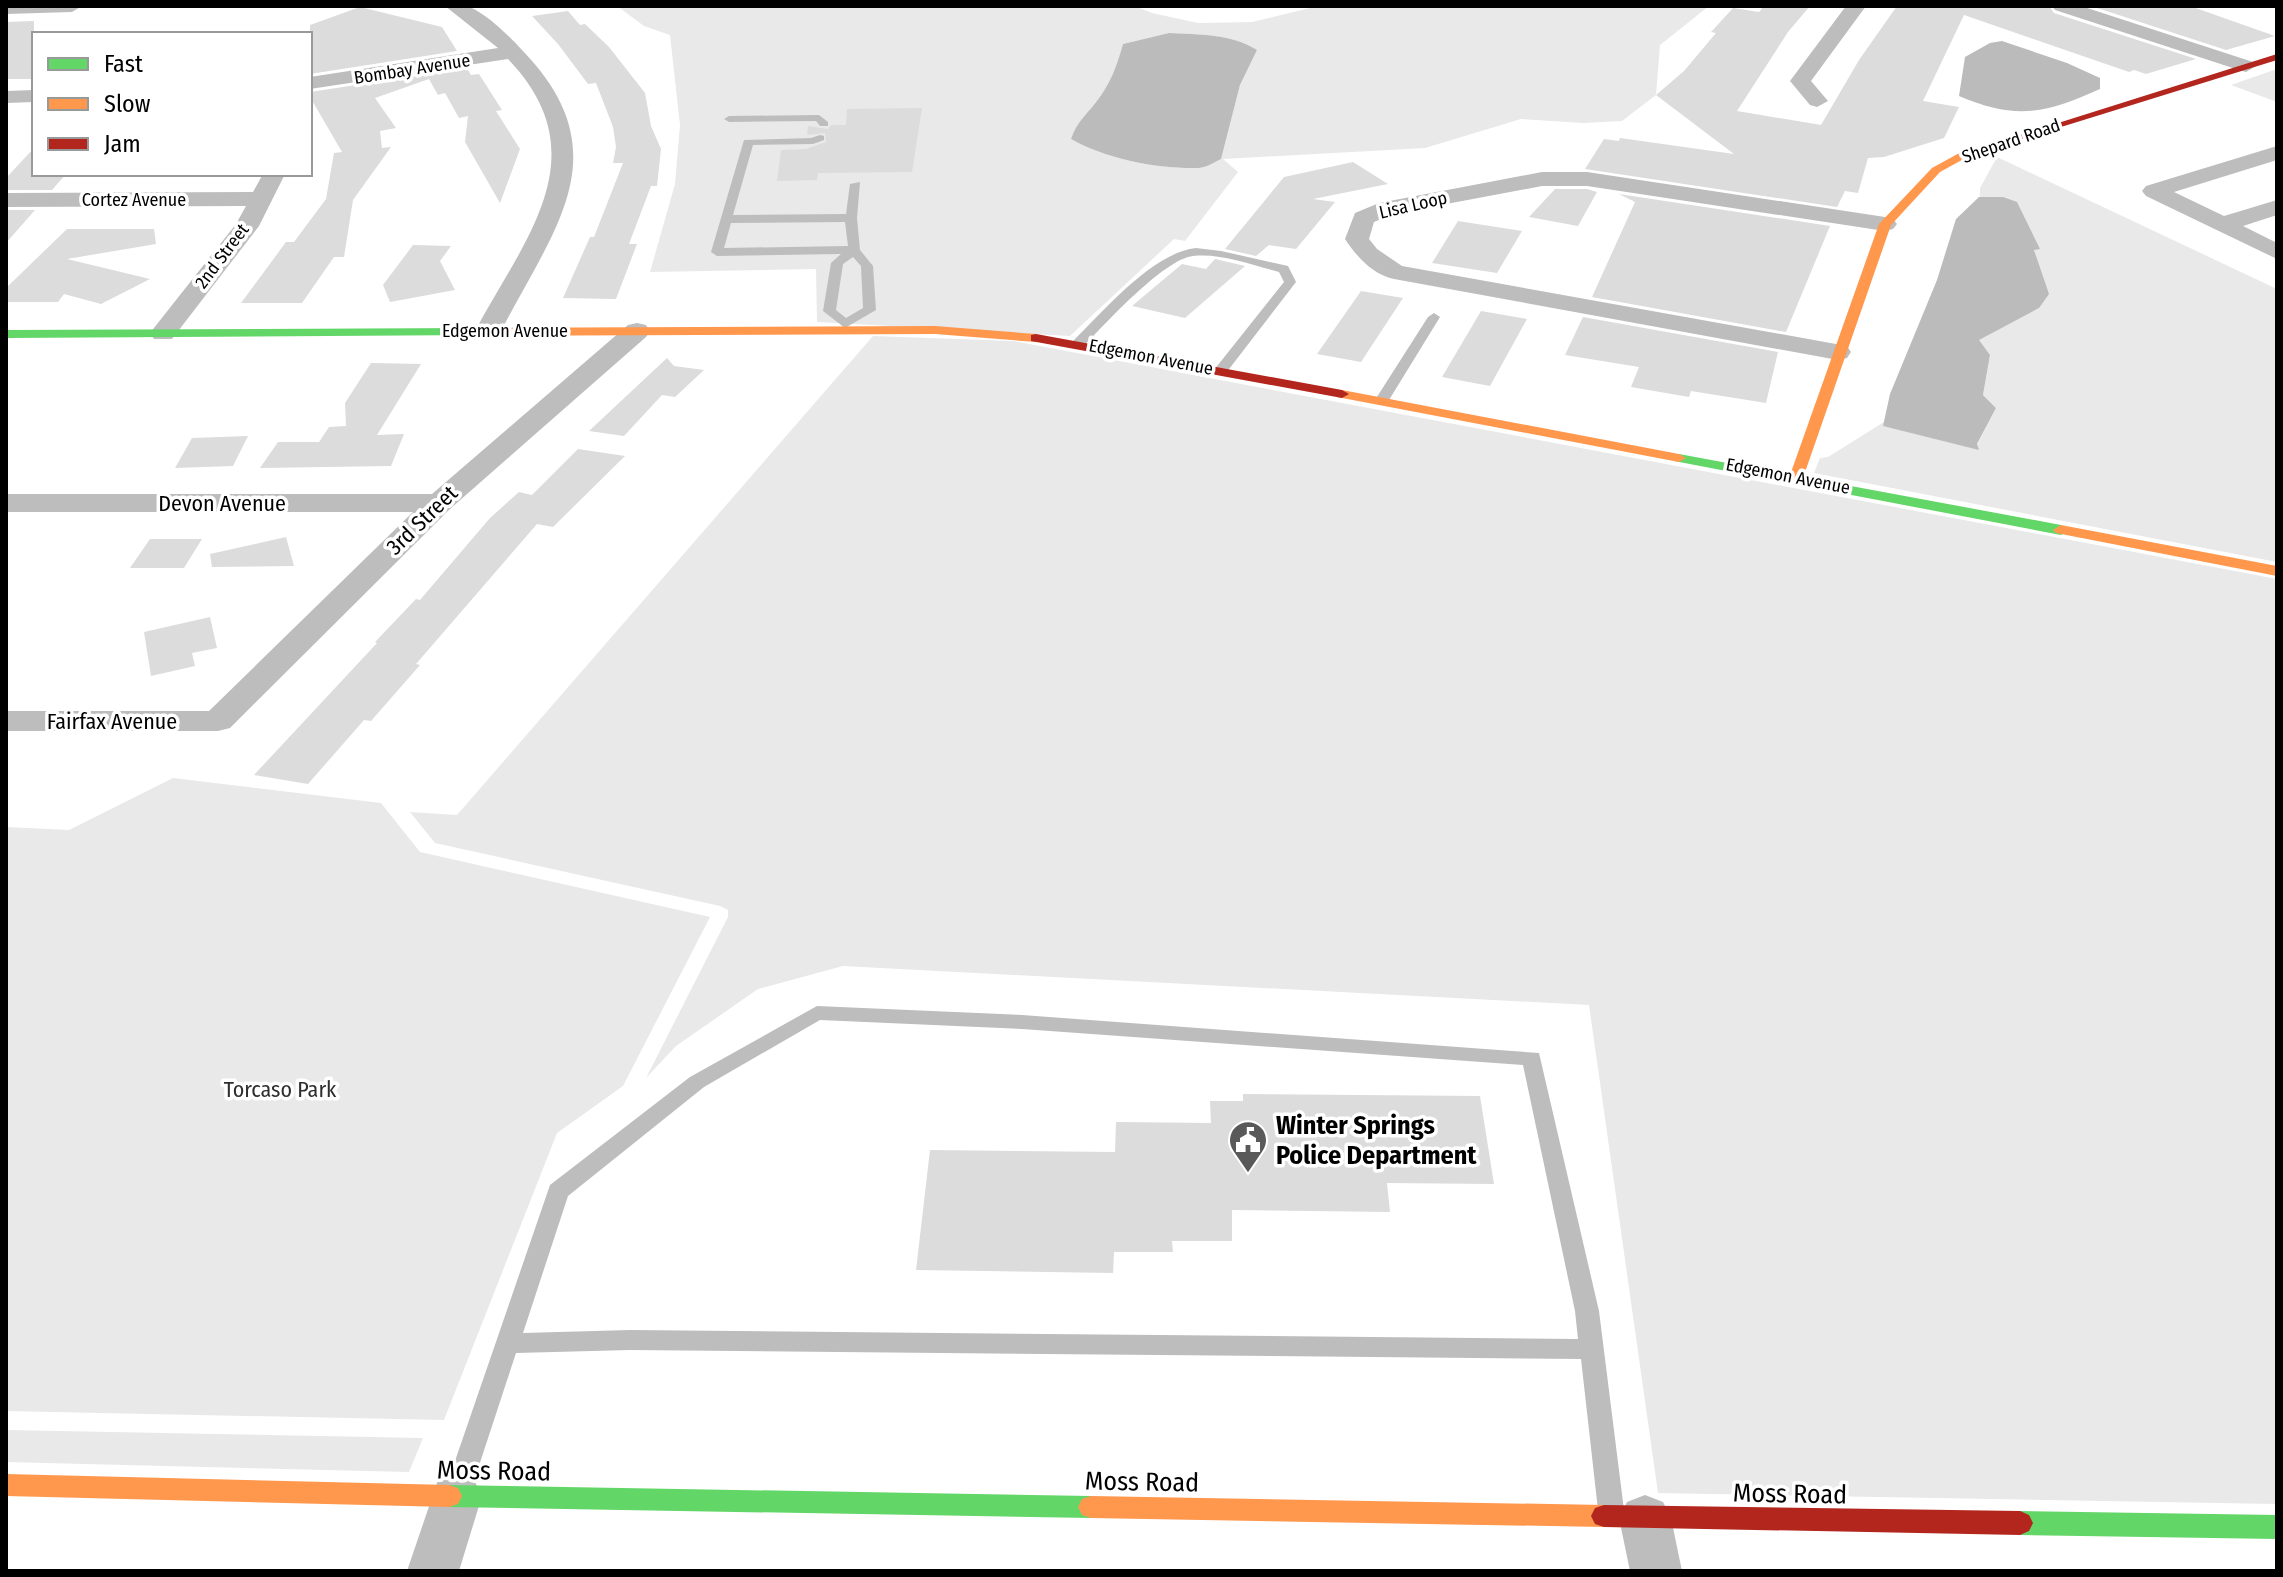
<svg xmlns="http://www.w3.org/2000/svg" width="2283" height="1577" font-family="'Fira Sans Condensed',sans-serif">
  <rect width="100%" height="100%" fill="#fff"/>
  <path fill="#e9e9e9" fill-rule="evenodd" d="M617,6H1134L1152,13L1198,23L1252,22L1318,6H1709L1660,45L1656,95L1622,121L1583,123L1521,119L1425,148L1223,159L1238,172L1185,241L1174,239L1070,336L817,322L816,269L650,272L675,184L680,125L670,35L644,26ZM1169,33C1200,35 1230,33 1257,50L1240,85L1221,158C1214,162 1206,168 1199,168C1158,169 1106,159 1071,139C1081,114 1102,99 1114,75C1118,66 1120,54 1123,44Z
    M2277,69V102L2231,85Z
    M1997,157L2277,289V562L1814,473L1820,458L1828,457L1884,422L1883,426L1977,445L1996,408L1983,395L1990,356L1978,340L2039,308V268L2034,249H2039L2003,197H1980V188Z
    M873,336L1013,341L2277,579V1504L1658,1493L1589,1005L843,966L758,989L676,1046L646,1078L728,917V910L720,906L435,843L410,812L457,815Z
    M173,778L381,803L420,852L710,917L623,1086L557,1133L444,1420L6,1411V827L69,830Z
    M6,1430L423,1438L409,1472L6,1462Z"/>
  <path fill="#bbb" d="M1169,33C1200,35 1230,33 1257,50L1240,85L1221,159C1214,162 1206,168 1198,168C1158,169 1106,159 1071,139C1077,122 1085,116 1096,102C1110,85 1117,66 1123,44Z
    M2002,41L2067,63L2100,78V89C2044,114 2016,120 1959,96L1965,57L1990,43Z
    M1979,197H2003L2017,202L2040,249L2034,250L2049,294L2039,308L1979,340L1990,355L1983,395L1996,408L1977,444L1979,450L1883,426L1890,394L1937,280L1956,219Z"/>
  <path fill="#dcdcdc" d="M1764,6H1810L1788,32L1737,111L1821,125L1859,60L1897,6H2049L2054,13L2196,59L2146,74L2134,70L2129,72L1964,15L1923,101L1959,107L1944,138L1884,157L1868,158L1858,193L1845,191L1837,207L1585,169L1604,139L1619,141L1620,138L1734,154L1656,95L1684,71L1716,33L1711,32L1733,8L1759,12Z
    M2091,6H2190L2275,36L2226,50Z
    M360,7L442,27L457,51L310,74V25Z
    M568,11L580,25L585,24L609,47L645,93L651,126L661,149L657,186H651L629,244H637L616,299L563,298L590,237H594L623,163H613L616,147L613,127L596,83L588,84L558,44L532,16Z
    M34,21V79H6V22Z
    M467,68L471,75L479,74L502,110L496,111L520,149L500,203L465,142L468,116L459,118L445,93L438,95L429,79L375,98L396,128L380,131L382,148L391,147L353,200L344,257H334L302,303H241L286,242H294L326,199L334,153L342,152L310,97V92Z
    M922,108L912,172L818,173L817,180L777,181L781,150L806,149L826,142L825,133L807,135L808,126L828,129L831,125H846L847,109Z
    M34,148V174H66L52,190H6V178Z
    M1353,162L1388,184L1313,199L1335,202L1296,249L1269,245L1256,256L1225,249L1284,177Z
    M1555,189H1587L1597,192L1578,226L1529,217Z
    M1619,194L1830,226L1786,332L1592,297L1635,202Z
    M6,210H35L6,243Z
    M1458,221L1522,231L1497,273L1432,263Z
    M67,229H154L156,244L67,259L150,279L101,304L64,294L58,302H6V288Z
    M413,245L451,246L440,261L455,290L390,302L383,285Z
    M1215,259L1245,266L1185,318L1132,306L1182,264L1206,269Z
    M1361,291L1403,298L1361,362L1317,354Z
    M1481,311L1527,319L1490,386L1442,377Z
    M1583,317L1778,352L1766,403L1691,391L1689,397L1631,387L1639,367L1565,355Z
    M667,358L674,366L704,370L675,397L662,395L624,436L589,431Z
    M371,363L421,364L377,435L404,434L391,466L260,468L278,442H319L329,427L346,426L345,403Z
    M248,436L233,466L175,468L192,438Z
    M578,449L625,456L553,527L537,524L416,664L420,665L371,721L364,720L308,784L254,775L377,643L375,642L416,599L420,600L490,518L519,492L532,495Z
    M286,537L294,566L212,567L210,554Z
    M150,539H202L184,568H130Z
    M210,617L217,648L192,653L195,666L151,676L144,632Z
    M1243,1094L1480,1096L1494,1184L1387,1183L1390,1212L1232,1210V1241H1172L1173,1252H1114L1113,1273L916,1270L930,1150L1115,1152L1116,1122L1211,1123L1210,1101H1243Z"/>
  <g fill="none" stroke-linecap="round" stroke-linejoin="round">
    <path fill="#bdbdbd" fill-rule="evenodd" d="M819,115L828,122V126H820L816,121L729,122L724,119L729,116Z
      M820,135L824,136V140L813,144L753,145L733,215L846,214L850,184L860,182L857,218L860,250L873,266L876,310L845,328L823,311L831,263L841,254L717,256L711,252L744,140L811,138ZM845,222L848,246L724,248L731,223ZM853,257L861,266L863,308L846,318L836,310L843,264Z
      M1196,248L1221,251L1288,266L1296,282L1226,373H1216L1214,370L1284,282L1279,272C1252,265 1221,253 1193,256C1164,259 1104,325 1083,347H1073V341C1104,311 1152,253 1196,248Z
      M1434,313L1440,317L1389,400L1382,404L1377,403L1375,400L1428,317Z
      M817,1006L1022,1015L1539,1053L1599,1311L1624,1510L1620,1518L1611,1521L1602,1518L1598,1510L1581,1359L630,1350L516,1353L471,1490L467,1498L458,1501L449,1498L445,1490L550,1185L690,1077ZM820,1020L1022,1029L1523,1065L1575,1311L1578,1339L630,1330L523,1333L568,1196L704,1087Z"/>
    <path fill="#bdbdbd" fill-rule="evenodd" d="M6,6H82L72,12L6,14Z
      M445,6C453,6 463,4 470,7C489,16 508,35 522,50C622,153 554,228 501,331L497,337H479L475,331C525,238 600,155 508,59L310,89V77L498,48Z
      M1846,6H1866L1811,81L1828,101L1817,107L1810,105L1790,81Z
      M2052,6H2081L2253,62L2256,66L2246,72L2239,70L2055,10Z
      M34,90V102L6,103V91Z
      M2277,146V160L2174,192L2224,216L2277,200V215L2243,226L2277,243V259L2146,196L2142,191L2146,186Z
      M1542,172H1587L1885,217L1893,219L1897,224L1893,229L1885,231L1587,186H1542L1393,214L1374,222L1369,239L1377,249L1402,266L1847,346L1851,352L1847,358L1838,360L1394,279C1372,274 1357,257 1345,239L1355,213L1379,203Z
      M263,174H285L259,226L172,339H154L150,333L236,224L246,206L6,207V193L253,192Z
      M637,323L646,325L650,331L646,337L450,509L230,728L218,731H6V711H209L413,512H6V494H432L628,325Z
      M456,1473L474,1480L482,1496L459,1571H407L438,1480Z
      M1645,1495L1663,1502L1671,1518L1682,1571H1630L1619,1518L1627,1502Z"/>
    <path fill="#63d668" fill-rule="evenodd" d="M471,328L476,329V335L6,338V330Z
      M1679,454L2061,525L2069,530L2061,535L1674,461L1672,458Z
      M449,1485L1091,1496L1100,1499L1104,1507L1100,1515L1091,1518L449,1507L440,1504L436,1496L440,1488Z
      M2020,1511L2277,1515V1539L2020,1535L2011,1531L2007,1523L2011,1515Z"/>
    <path fill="#ff974d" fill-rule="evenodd" d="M2012,136L2016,137V141L1971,155L1940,172L1891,225L1803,478L1801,481H1791L1789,478L1879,224L1932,168L1963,151Z
      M935,326L1036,334L1043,338L1036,342L935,334L471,336L464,332L471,328Z
      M1342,390L1679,454L1686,458L1679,462L1337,397L1335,394Z
      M2061,525L2277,566V576L2056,533L2053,530Z
      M6,1474L449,1485L458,1488L462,1496L458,1504L449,1507L6,1496Z
      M1091,1496L1604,1505L1613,1508L1617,1516L1613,1524L1604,1527L1091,1518L1082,1515L1078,1507L1082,1499Z"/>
    <path fill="#b3261e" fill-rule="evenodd" d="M2277,54V60L2016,141L2007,139Z
      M1036,334L1342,390L1349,394L1342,398L1031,341V335Z
      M1604,1505L2020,1511L2029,1515L2033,1523L2029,1531L2020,1535L1604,1527L1595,1524L1591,1516L1595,1508Z"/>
  </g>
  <defs>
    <symbol id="civic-pin" viewBox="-11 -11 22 30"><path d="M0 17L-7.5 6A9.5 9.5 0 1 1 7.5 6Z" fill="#595959" stroke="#fff"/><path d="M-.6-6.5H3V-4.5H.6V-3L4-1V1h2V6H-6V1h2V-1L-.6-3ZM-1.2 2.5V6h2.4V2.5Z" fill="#fff"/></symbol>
  </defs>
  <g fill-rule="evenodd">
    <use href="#civic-pin" x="1226" y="1118" width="44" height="60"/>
  </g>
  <g text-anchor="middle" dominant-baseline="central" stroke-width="7" stroke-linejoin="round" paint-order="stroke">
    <g font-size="18" fill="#000" stroke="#fff">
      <text transform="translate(412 69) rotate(-9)">Bombay Avenue</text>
      <text transform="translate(2011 141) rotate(-19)">Shepard Road</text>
      <text x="134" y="200">Cortez Avenue</text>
      <text transform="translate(1413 205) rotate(-13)">Lisa Loop</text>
      <text transform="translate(222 256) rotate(-53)">2nd Street</text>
      <text x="505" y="331">Edgemon Avenue</text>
      <text transform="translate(1151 357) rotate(11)">Edgemon Avenue</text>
      <text transform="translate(1788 476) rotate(11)">Edgemon Avenue</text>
    </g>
    <g font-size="22" fill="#000" stroke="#fff">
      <text x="222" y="503">Devon Avenue</text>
      <text transform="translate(422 520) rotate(-44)">3rd Street</text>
      <text x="112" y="721">Fairfax Avenue</text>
    </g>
    <g font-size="22" fill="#2e2e2e" stroke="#fff">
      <text x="280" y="1089">Torcaso Park</text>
    </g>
    <g font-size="26" font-weight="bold" fill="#000" stroke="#fff" text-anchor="start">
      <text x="1276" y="1125">Winter Springs<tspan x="1276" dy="30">Police Department</tspan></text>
    </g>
    <g font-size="26" fill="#000" stroke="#fff">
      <text transform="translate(494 1471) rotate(1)">Moss Road</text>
      <text transform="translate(1142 1482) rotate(1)">Moss Road</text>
      <text transform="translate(1790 1494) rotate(1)">Moss Road</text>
    </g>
  </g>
  <rect width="2283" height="1577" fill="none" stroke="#000000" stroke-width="16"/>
  <rect x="32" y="32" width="280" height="144" fill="#ffffff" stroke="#999999" stroke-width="2"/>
  <rect x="48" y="58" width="40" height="12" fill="#63d668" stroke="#999999" stroke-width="2"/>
  <text x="104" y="72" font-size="24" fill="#000000">Fast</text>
  <rect x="48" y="98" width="40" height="12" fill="#ff974d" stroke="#999999" stroke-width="2"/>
  <text x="104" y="112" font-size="24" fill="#000000">Slow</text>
  <rect x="48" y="138" width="40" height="12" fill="#b3261e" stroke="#999999" stroke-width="2"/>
  <text x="104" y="152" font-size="24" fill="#000000">Jam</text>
</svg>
